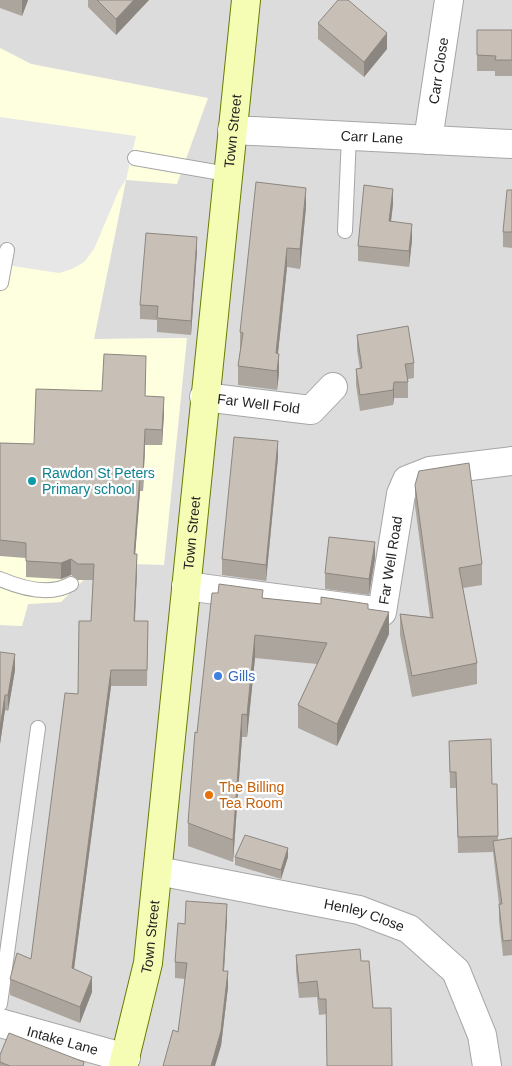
<svg xmlns="http://www.w3.org/2000/svg" width="512" height="1066" font-family="Helvetica,sans-serif">
  <rect width="100%" height="100%" fill="#f0ede4"/>
  <path fill="#dddcdc" d="M0,0H512V1066H0V625L22,626L28,604L61,602L187,338L94,339L126,180L208,99L31,64L0,48Z"/>
  <path fill="#fdffdf" d="M0,48L31,64L208,98L177,184L126,180L94,339L187,338L164,565L101,563L61,602L28,604L22,626L0,625Z"/>
  <path fill="#e7e7e7" d="M0,117L136,136L126,180L119,190L94,249L84,262L72,269L59,273L0,264Z"/>
  <g fill="none" stroke-linecap="round" stroke-linejoin="round">
    <defs>
      <path id="lane" d="M135,158L227,174
        M345,231L349,135
        M1,283L7,250
        M0,579C21,588 50,596 71,584
        M0,1004L38,728"/>
      <g id="street">
        <path id="s1" d="M232,130L512,144"/>
        <path id="s2" d="M428,140L449,0"/>
        <path id="s3" d="M204,397L311,410L333,387"/>
        <path id="s4" d="M186,586L382,612L401,494L407,480L430,471L512,461"/>
        <path id="s5" d="M158,871L359,910L409,929L456,971L482,1035L487,1066"/>
        <path id="s6" d="M0,1023L126,1058"/>
      </g>
      <g id="secondary">
        <path id="s7" d="M123,1066L148,963L246,0"/>
      </g>
    </defs>
    <use href="#lane" stroke="#a6a6a6" stroke-width="16"/>
    <use href="#street" stroke="#a6a6a6" stroke-width="30"/>
    <use href="#secondary" stroke="#677c00" stroke-width="30"/>
    <use href="#lane" stroke="#fff" stroke-width="14"/>
    <use href="#street" stroke="#fff" stroke-width="28"/>
    <use href="#secondary" stroke="#f5fdb5" stroke-width="28"/>
  </g>
  <path fill="#aca59d" d="M0,0H28L22,16L0,8Z
    M88,0H149L116,35L88,7Z
    M318,23L387,49L364,77L318,39Z
    M477,30H512V76H495V71H477Z
    M512,190V248L503,247V232Z
    M393,204L391,222L412,240L409,267L358,261V246Z
    M306,207L300,269L287,267L278,353L279,373L277,390L238,385V366L240,351V332Z
    M197,251L191,335L157,332V320L140,319V305Z
    M357,335L414,363V378L408,379V398H394L393,405L360,411L356,385V369H360L357,350Z
    M146,372L145,396L164,413L162,445H145L143,491H140L135,554L137,570L135,621H148L147,686H111L74,969L92,992L80,1023L10,995V979L31,959L91,621L93,580H78L71,575L61,579L26,577V558L0,556V443L34,444L102,391Z
    M278,457L266,581L222,575V559Z
    M415,485L482,564V585L463,588L477,663V684L412,697L400,635V614L430,617L415,506Z
    M375,558L369,595L325,589V573Z
    M263,598L368,609L389,634L337,746L298,728V705L317,664L255,658L247,737H242L233,862L188,846V823L197,733Z
    M0,652L15,670L8,711L5,710L0,744Z
    M449,741L492,784H497L498,840L512,838V955L503,956L499,920V904L493,852L458,853L456,788H450Z
    M235,857H288L281,879L235,865Z
    M227,919L224,971L228,987L221,1046L178,1032L185,979L175,978V962L185,924Z
    M296,955L361,961L373,1008L319,1015L317,997L299,998L296,971Z
    M0,1055L84,1066H0Z"/>
  <path fill="#8c8680" d="M22,0H28L22,16Z
    M134,0H149L116,35V19Z
    M387,33V49L364,77V62Z
    M306,188V207L300,269V249Z
    M393,189V204L389,237V221Z
    M412,224V240L409,267V251Z
    M197,237V251L191,335V321Z
    M287,248V267L276,372V353Z
    M279,354V373L277,390V371Z
    M394,382V398L393,405V390Z
    M164,397V413L162,445V430Z
    M145,429V445L143,491V475Z
    M278,441V457L266,581V565Z
    M140,475V491L134,570V554Z
    M375,542V558L369,595V579Z
    M137,554V570L134,637V621Z
    M71,559V575L61,579V563Z
    M389,612V634L337,746V724Z
    M255,635V658L247,737V715Z
    M15,654V670L8,711V695Z
    M111,670V686L72,984V968Z
    M5,695V710L0,744V728Z
    M242,714V737L233,862V840Z
    M288,848V857L281,879V870Z
    M227,904V919L223,986V971Z
    M228,971V987L221,1046L215,1066H211Z
    M92,977V992L80,1023V1007Z"/>
  <path fill="#c8c0b7" stroke="#8c8680" d="M97,0H134L116,19Z
    M338,0H348L387,33L364,62L318,23Z
    M477,30H512V60H495L496,56L477,55Z
    M256,182L306,188L300,249L287,248L276,353L279,354L277,371L238,366L243,333L240,332Z
    M364,185L393,189L389,221L412,224L409,251L358,246Z
    M507,190H512V232H503Z
    M146,233L197,237L191,321L157,318L158,306L140,305Z
    M408,326L414,363L405,364L408,382H394L393,390L360,395L356,369L362,368L357,335Z
    M104,354L146,356L145,396L164,397L162,430L145,429L143,475H140L134,554H137L134,621H148L147,670H111L72,968L92,977L80,1007L10,979L17,953L31,959L65,693L78,694L79,621H91L94,564H78L71,559L61,563L26,561V543L0,540V443L34,444L36,389L102,391Z
    M234,437L278,441L266,565L222,559Z
    M469,463L482,564L459,568L477,663L412,676L400,614L433,618L415,485L419,471Z
    M329,537L375,542L369,579L325,573Z
    M219,584L263,590L262,598L321,604V597L368,604V609L389,612L337,724L298,705L327,643L255,635L247,715L242,714L233,840L188,823L195,732L197,733L212,593H218Z
    M0,652L15,654L8,695H5L0,728Z
    M491,739L492,784H497L498,836L458,837L456,772H450L449,741Z
    M245,835L288,848L281,870L235,857Z
    M512,838V940L503,941L499,904H502L493,841Z
    M186,901L227,904L223,971H228L221,1031L211,1066H163L173,1030L178,1032L187,963L175,962L178,923L185,924Z
    M360,949L361,961H369L373,1008H391L392,1066H327L326,999H319L317,981L299,983L296,955Z
    M9,1033L84,1062L83,1066H10L0,1062V1055Z"/>
  <circle fill="#0f9aa8" stroke="#fff" stroke-width="2" cx="32" cy="481" r="5"/>
  <circle fill="#3f7fe0" stroke="#fff" stroke-width="2" cx="218" cy="676" r="5"/>
  <circle fill="#e8710a" stroke="#fff" stroke-width="2" cx="209" cy="795" r="5"/>
  <g text-anchor="middle" dominant-baseline="central" stroke-width="4.5" stroke-linejoin="round" paint-order="stroke">
    <g font-size="14" fill="#1f1f1f" stroke="#fff">
      <text stroke="none"><textPath href="#s2" startOffset="70">Carr Close</textPath></text>
      <text stroke="none"><textPath href="#s7" startOffset="942">Town Street</textPath></text>
      <text stroke="none"><textPath href="#s1" startOffset="140">Carr Lane</textPath></text>
      <text stroke="none"><textPath href="#s3" startOffset="55">Far Well Fold</textPath></text>
      <text stroke="none"><textPath href="#s7" startOffset="538">Town Street</textPath></text>
      <text stroke="none"><textPath href="#s4" startOffset="250">Far Well Road</textPath></text>
      <text stroke="none"><textPath href="#s5" startOffset="211">Henley Close</textPath></text>
      <text stroke="none"><textPath href="#s7" startOffset="132">Town Street</textPath></text>
      <text stroke="none"><textPath href="#s6" startOffset="65">Intake Lane</textPath></text>
    </g>
    <g font-size="14" fill="#0d838f" stroke="#fff" text-anchor="start">
      <text x="42" y="473">Rawdon St Peters<tspan x="42" dy="16">Primary school</tspan></text>
    </g>
    <g font-size="14" fill="#366cbe" stroke="#fff" text-anchor="start">
      <text x="228" y="676">Gills</text>
    </g>
    <g font-size="14" fill="#c56008" stroke="#fff" text-anchor="start">
      <text x="219" y="787">The Billing<tspan x="219" dy="16">Tea Room</tspan></text>
    </g>
  </g>
</svg>
